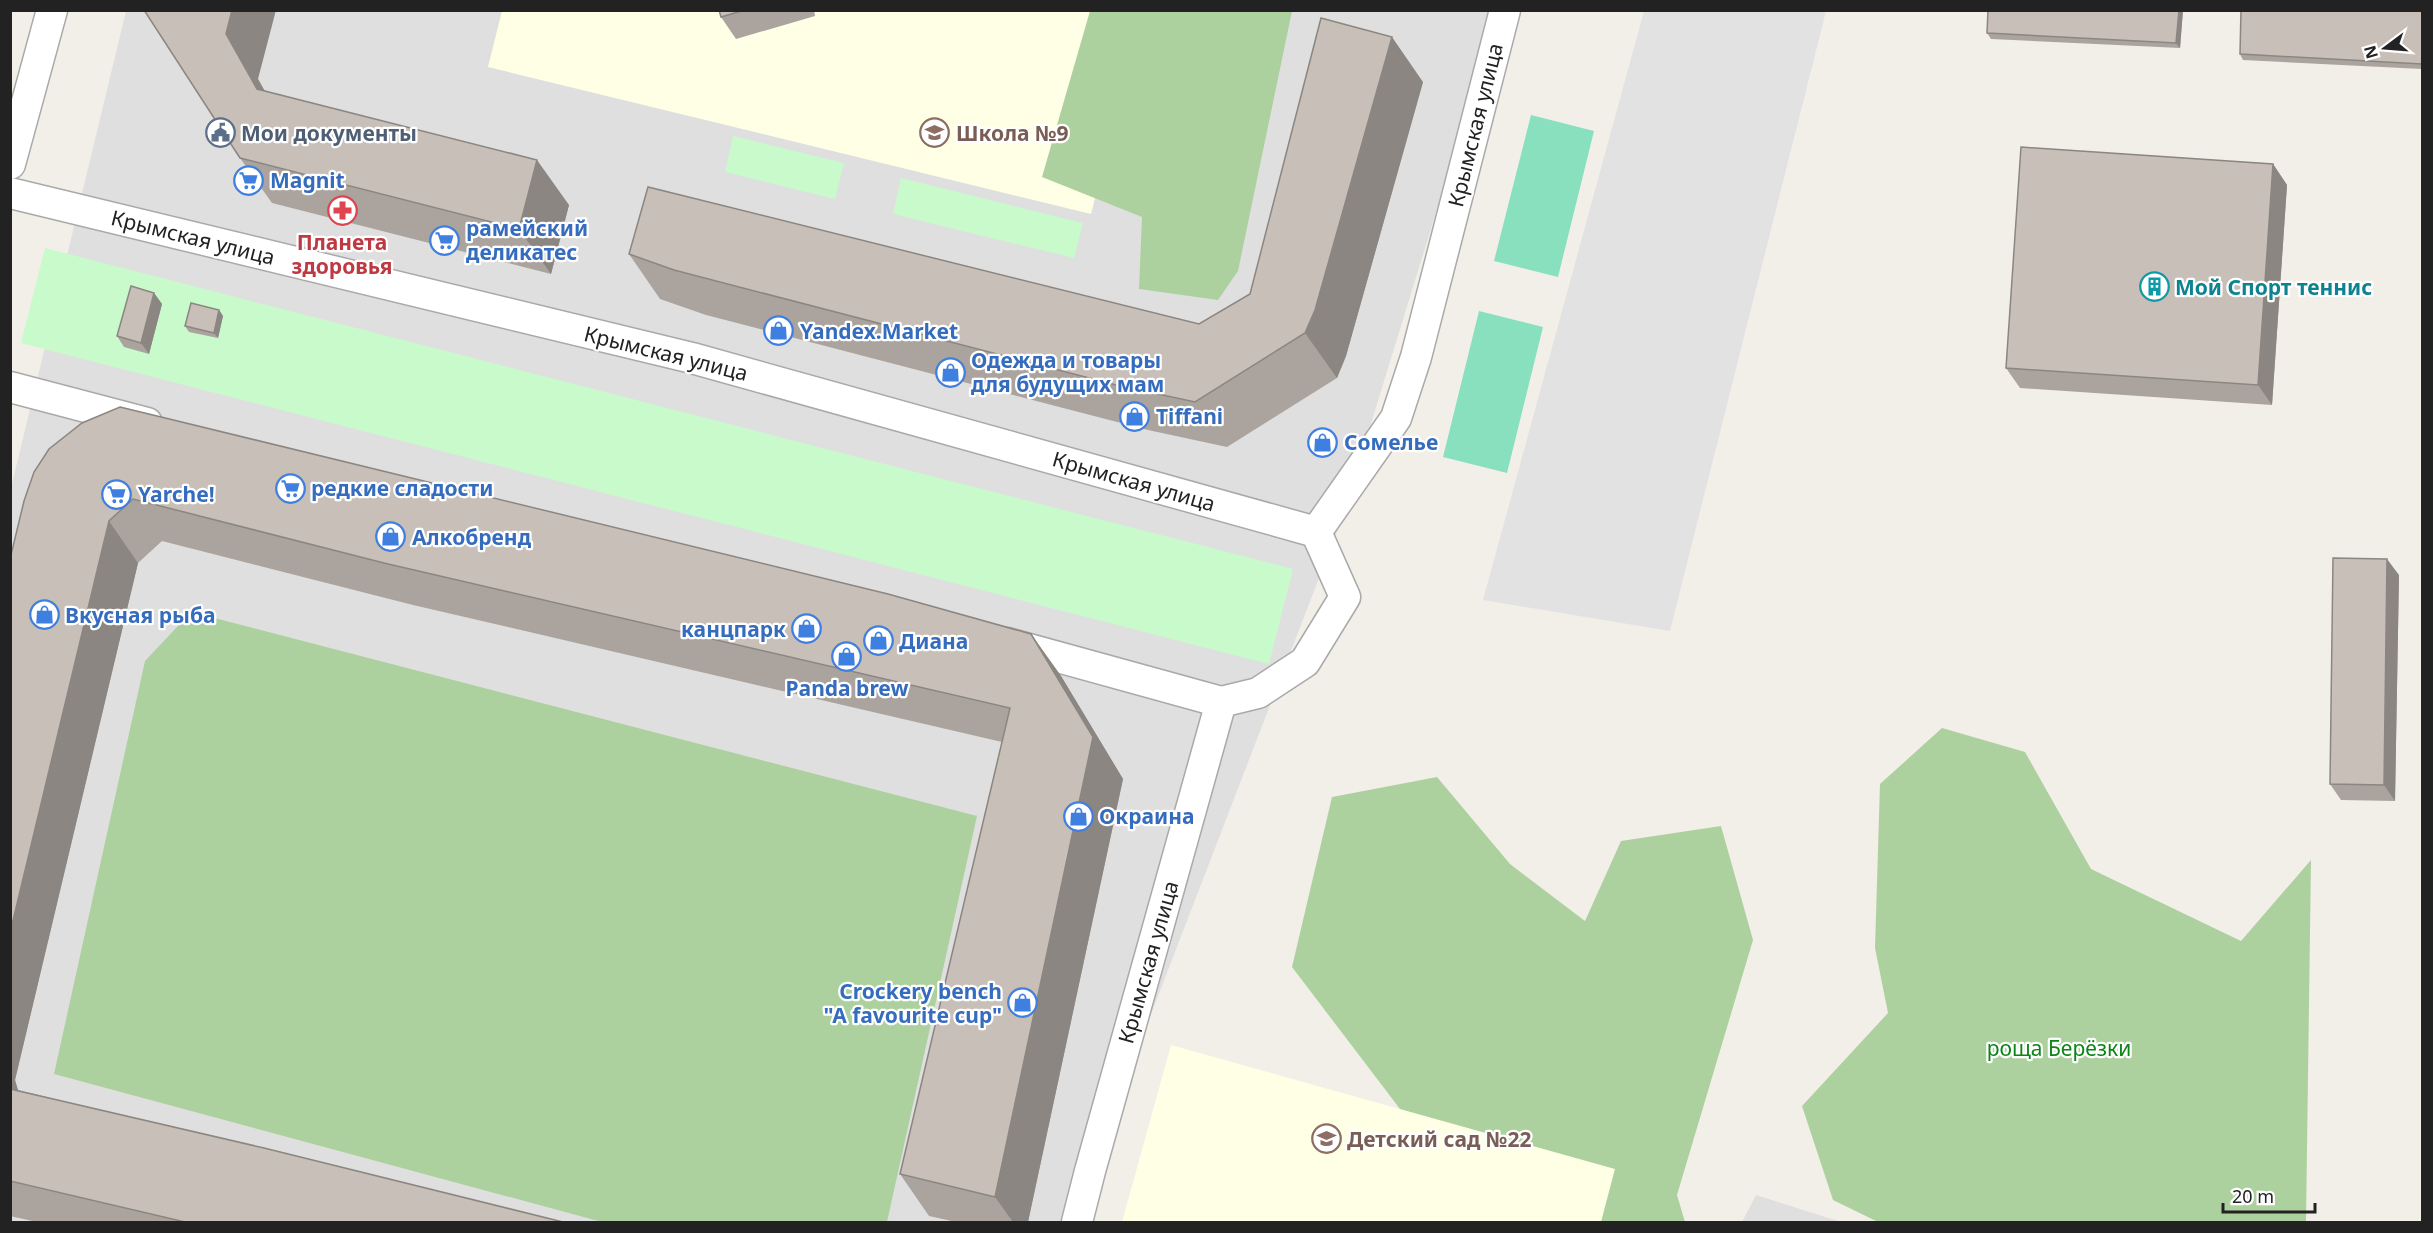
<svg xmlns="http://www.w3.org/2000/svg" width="2433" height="1233" font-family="'Noto Sans',sans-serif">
  <rect width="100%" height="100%" fill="#f2efe9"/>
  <path fill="#e0dfdf" d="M126,11H1498L1341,521L1071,1222H11V488Z
    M1756,1195L1841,1222H1742Z"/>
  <path fill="#ffffe5" d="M502,11H1141L1091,214L488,67Z
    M1171,1045L1615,1169L1601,1222H1122Z"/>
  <path fill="#add19e" d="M1090,11H1292L1238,271L1218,300L1139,289L1142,217L1042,177Z
    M191,612L977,816L887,1222H602L54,1074L145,661Z
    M1942,728L2025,752L2091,869L2241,941L2311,860L2306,1222H1878L1833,1200L1802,1106L1888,1013L1875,948L1880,784Z
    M1437,777L1510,864L1585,921L1621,841L1721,826L1753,940L1677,1195L1685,1222H1601L1615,1169L1400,1109L1292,967L1332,797Z"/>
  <path fill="#c8facc" d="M733,136L844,163L835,199L725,172Z
    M901,178L1083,223L1074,258L893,214Z
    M45,248L1293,569L1269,664L21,343Z"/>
  <path fill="#88e0be" d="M1531,115L1594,131L1558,277L1494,261Z
    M1479,311L1543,327L1507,473L1443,457Z"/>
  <path fill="#e2e2e2" d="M1644,11H1826L1670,631L1483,600Z"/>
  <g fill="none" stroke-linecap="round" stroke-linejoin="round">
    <defs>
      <path id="minor" d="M10,164L52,10
        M10,193L692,358L1316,532
        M10,387L147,423
        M1316,532L1396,418L1416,357L1505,10
        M1007,643L1221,702L1258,693L1305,662L1345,597L1316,532
        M1077,1222L1090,1171L1221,702"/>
    </defs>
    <use href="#minor" stroke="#a9a9a9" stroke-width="33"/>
    <use href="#minor" stroke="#fff" stroke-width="30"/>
  </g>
  <path fill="#aba49e" d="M719,10H814L815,16L736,39L721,17Z
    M2183,10L2180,48L1991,39L1987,33Z
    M2422,10V69L2243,60L2240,54Z
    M258,79L264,90L569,205L551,274L272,203L240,158Z
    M1423,82L1346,356L1337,378L1227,447L1148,430L706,315L660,299L629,254L1199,324L1250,294Z
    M2273,164L2287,185L2272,405L2020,388L2006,368Z
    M154,293L162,304L149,354L124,347L117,336Z
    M219,310L223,316L218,338L189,332L185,326Z
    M34,472L1031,634L1061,676L1123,779L1028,1222H956L929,1216L900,1174L1002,742L413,605L162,541L138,563L15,1080L18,1090L563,1222H37L10,1216V559Z
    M2399,575L2395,801L2341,800L2330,784Z"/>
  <path fill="#8b8681" d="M232,10H276L258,79L289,134L257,89L226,34Z
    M2179,10H2183L2180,48L2176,43Z
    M1392,37L1423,82L1346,356L1337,378L1305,333Z
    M537,160L569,205L551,274L519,229Z
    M2273,164L2287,185L2272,405L2258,385Z
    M154,293L162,304L149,354L141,343Z
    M219,310L223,316L218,338L214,333Z
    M109,521L138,563L15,1080L29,1128L10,1102V933Z
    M2387,559L2399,575L2395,801L2384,785Z
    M1031,634L1061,676L1123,779L1028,1222H1013L995,1197Z"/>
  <path fill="#c7bfb8" stroke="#8b8681" stroke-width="1.5" d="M144,10H232L226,34L257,89L537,160L519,229L240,158Z
    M719,10H745L721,17Z
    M1988,10H2179L2176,43L1987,33Z
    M2241,10H2422V64L2240,54Z
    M1321,18L1392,37L1315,310L1305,333L1195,402L1116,385L674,270L629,254L648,187L1199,324L1250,294Z
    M2021,147L2273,164L2258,385L2006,368Z
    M131,286L154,293L141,343L117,336Z
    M191,303L219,310L214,333L185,326Z
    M120,407L888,594L1031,634L1093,737L995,1197L900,1174L1010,708L384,563L133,499L109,521L10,933V559L24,501L34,472L49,449L82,423Z
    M2333,558L2387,559L2384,785L2330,784Z
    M10,1089L264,1148L563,1222H185L10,1181Z"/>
  <defs>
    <symbol id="civic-ring" viewBox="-11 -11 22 22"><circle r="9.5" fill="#fff" stroke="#5c6f8a" stroke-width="1.5"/><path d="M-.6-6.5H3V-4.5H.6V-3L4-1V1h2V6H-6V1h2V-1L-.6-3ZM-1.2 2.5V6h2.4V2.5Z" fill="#5c6f8a"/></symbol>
    <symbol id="school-ring" viewBox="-11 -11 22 22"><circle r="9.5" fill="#fff" stroke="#8d6e63" stroke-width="1.5"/><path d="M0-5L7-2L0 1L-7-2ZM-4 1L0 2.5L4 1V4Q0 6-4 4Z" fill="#8d6e63"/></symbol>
    <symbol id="supermarket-ring" viewBox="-11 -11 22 22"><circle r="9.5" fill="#fff" stroke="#3f7fe0" stroke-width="1.5"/><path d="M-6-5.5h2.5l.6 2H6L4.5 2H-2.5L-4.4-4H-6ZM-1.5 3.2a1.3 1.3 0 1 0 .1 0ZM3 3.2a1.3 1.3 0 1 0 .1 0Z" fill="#3f7fe0"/></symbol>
    <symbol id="pharmacy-ring" viewBox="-11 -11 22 22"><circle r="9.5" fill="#fff" stroke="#e0444e" stroke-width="1.5"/><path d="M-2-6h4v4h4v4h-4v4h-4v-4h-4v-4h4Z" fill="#e0444e"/></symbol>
    <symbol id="building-ring" viewBox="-11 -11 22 22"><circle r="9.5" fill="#fff" stroke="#0f9aa8" stroke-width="1.5"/><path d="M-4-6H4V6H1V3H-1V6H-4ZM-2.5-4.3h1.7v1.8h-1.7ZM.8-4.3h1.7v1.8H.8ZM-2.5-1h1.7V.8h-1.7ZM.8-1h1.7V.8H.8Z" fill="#0f9aa8"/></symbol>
    <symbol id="shop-ring" viewBox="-11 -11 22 22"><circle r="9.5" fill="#fff" stroke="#3f7fe0" stroke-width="1.5"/><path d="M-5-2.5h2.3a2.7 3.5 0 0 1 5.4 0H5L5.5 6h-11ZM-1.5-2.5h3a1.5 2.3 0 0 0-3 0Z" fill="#3f7fe0"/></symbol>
  </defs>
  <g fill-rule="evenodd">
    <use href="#civic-ring" x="204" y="116" width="33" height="33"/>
    <use href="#school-ring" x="918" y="116" width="33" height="33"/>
    <use href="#supermarket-ring" x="232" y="164" width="33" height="33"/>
    <use href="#pharmacy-ring" x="326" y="194" width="33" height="33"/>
    <use href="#supermarket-ring" x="428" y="224" width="33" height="33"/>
    <use href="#building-ring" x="2138" y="270" width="33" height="33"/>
    <use href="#shop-ring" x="762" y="314" width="33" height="33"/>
    <use href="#shop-ring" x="934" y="356" width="33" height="33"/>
    <use href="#shop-ring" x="1118" y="400" width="33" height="33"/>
    <use href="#shop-ring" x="1306" y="426" width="33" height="33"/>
    <use href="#supermarket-ring" x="274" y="472" width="33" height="33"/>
    <use href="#supermarket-ring" x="100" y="478" width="33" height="33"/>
    <use href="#shop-ring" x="374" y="520" width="33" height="33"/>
    <use href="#shop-ring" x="28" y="598" width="33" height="33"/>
    <use href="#shop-ring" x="790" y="612" width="33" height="33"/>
    <use href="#shop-ring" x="862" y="624" width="33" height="33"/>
    <use href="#shop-ring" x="830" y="640" width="33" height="33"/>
    <use href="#shop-ring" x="1062" y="800" width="33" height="33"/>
    <use href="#shop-ring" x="1006" y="986" width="33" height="33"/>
    <use href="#school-ring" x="1310" y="1122" width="33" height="33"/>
  </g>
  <g text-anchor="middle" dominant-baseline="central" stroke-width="4.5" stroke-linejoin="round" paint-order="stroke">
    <g font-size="21" fill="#222" stroke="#fff">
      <text transform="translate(1475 125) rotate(-76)">Крымская улица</text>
      <text transform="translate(193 237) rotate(14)">Крымская улица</text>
      <text transform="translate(666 353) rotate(14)">Крымская улица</text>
      <text transform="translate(1134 481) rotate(16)">Крымская улица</text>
      <text transform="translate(1148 962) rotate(-74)">Крымская улица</text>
    </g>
    <g font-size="21" font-weight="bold" fill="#4e5e75" stroke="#fff" text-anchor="start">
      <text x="241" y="133">Мои документы</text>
    </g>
    <g font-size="21" font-weight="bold" fill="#785e54" stroke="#fff" text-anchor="start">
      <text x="956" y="133">Школа №9</text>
      <text x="1347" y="1139">Детский сад №22</text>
    </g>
    <g font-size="21" font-weight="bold" fill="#366cbe" stroke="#fff" text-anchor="start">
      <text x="270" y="180">Magnit</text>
      <text x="466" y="228">рамейский<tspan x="466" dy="24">деликатес</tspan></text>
      <text x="800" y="331">Yandex.Market</text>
      <text x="971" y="360">Одежда и товары<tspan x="971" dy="24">для будущих мам</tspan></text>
      <text x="1156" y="416">Tiffani</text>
      <text x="1344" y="442">Сомелье</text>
      <text x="311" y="488">редкие сладости</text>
      <text x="138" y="494">Yarche!</text>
      <text x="412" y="537">Алкобренд</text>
      <text x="65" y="615">Вкусная рыба</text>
      <text x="786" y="629" text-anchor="end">канцпарк</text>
      <text x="899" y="641">Диана</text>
      <text x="847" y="688" text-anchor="middle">Panda brew</text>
      <text x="1099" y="816">Окраина</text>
      <text x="1002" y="991" text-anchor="end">Crockery bench<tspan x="1002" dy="24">"A favourite cup"</tspan></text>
    </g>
    <g font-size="21" font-weight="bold" fill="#be3a42" stroke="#fff">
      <text x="342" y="242">Планета<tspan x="342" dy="24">здоровья</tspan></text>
    </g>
    <g font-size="21" font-weight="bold" fill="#0d838f" stroke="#fff" text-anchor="start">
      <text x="2175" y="287">Мой Спорт теннис</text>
    </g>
    <g font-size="21" fill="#0c8416" stroke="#fff">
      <text x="2059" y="1048">роща Берёзки</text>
    </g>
  </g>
  <rect width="2433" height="1233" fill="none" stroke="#222222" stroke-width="24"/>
  <g transform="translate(2385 48) rotate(254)" stroke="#ffffff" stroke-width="4.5" paint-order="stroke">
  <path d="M0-4.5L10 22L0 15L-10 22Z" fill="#222222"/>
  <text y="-9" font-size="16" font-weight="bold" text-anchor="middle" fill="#222222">N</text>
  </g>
  <path d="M2223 1203v9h92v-9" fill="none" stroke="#222222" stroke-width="3"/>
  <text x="2232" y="1203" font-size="18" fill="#222222" stroke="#ffffff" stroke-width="4.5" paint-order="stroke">20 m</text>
</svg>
